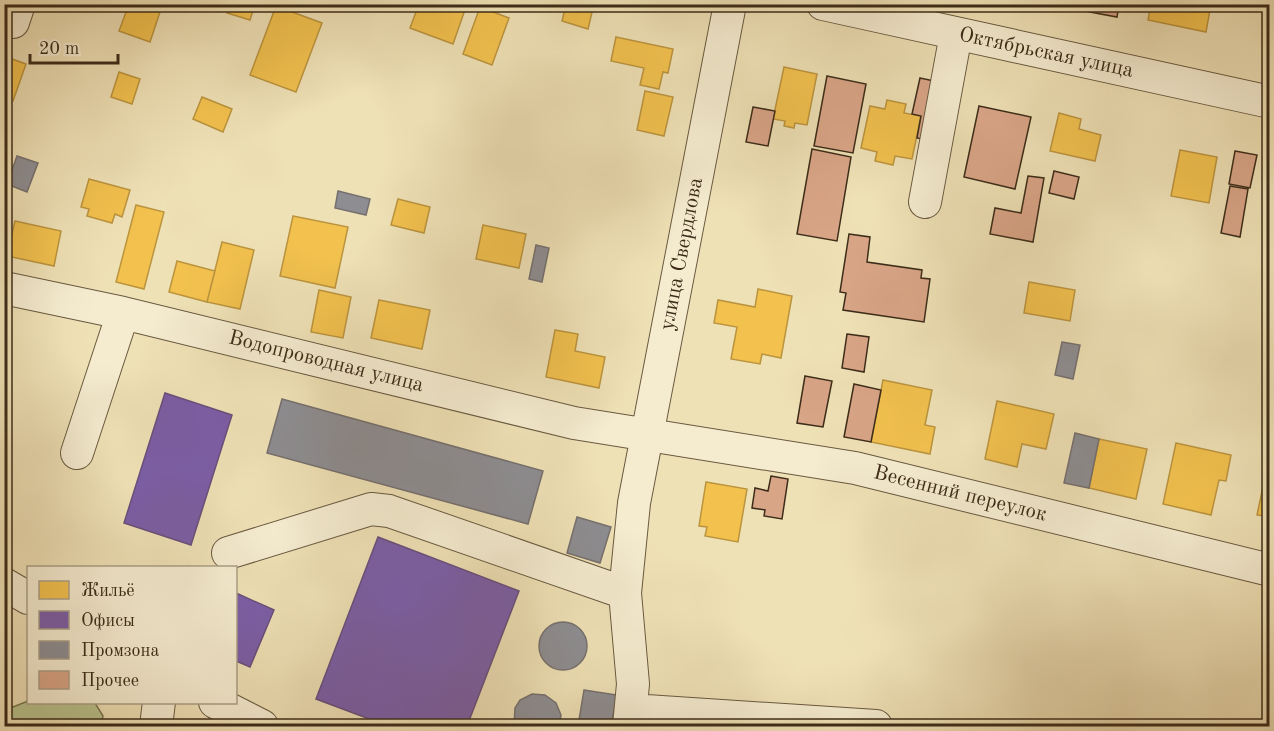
<svg xmlns="http://www.w3.org/2000/svg" width="1274" height="731" font-family="'Old Standard TT',serif">
  <rect width="100%" height="100%" fill="#efe1b6"/>
  <filter id="stains"><feTurbulence type="fractalNoise" baseFrequency=".00333" numOctaves="4"/><feColorMatrix values="0 0 0 0 .2 0 0 0 0 .09 0 0 0 0 .02 0 0 0 .5 -.17"/></filter>
  <radialGradient id="worn" r=".72"><stop offset=".6" stop-color="#630" stop-opacity="0"/><stop offset="1" stop-color="#630" stop-opacity=".3"/></radialGradient>
  <path fill="#b9c38e" stroke="#7a7854" stroke-width="1.5" d="M28,701L95,703L103,716L101,726H5V707H13Z"/>
  <path fill="#f2c14e" stroke="#bb943e" stroke-width="1.5" d="M129,4H139L160,12L150,42L119,31Z
    M230,4H255L250,20L227,13Z
    M419,4H467L453,44L410,28Z
    M566,4H594L588,29L562,21Z
    M1151,4H1211L1206,32L1148,20Z
    M276,6L322,23L296,92L250,75Z
    M480,7L509,18L492,65L463,54Z
    M616,37L673,49L668,73L663,72L659,89L640,85L644,68L611,61Z
    M4,56L26,64L13,101L4,98Z
    M784,67L817,74L807,125L795,123L794,128L784,126L785,121L773,119Z
    M119,72L140,79L132,104L111,97Z
    M645,91L673,97L664,136L637,130Z
    M202,97L232,109L223,132L193,119Z
    M887,100L906,104L904,113L921,116L912,159L895,156L893,165L875,161L877,152L861,148L870,106L885,109Z
    M1059,113L1081,119L1079,129L1101,135L1095,161L1050,151Z
    M1180,150L1217,157L1209,203L1171,196Z
    M89,179L130,190L122,217L115,214L112,223L87,216L89,209L81,207Z
    M398,199L430,207L424,233L391,225Z
    M136,205L164,212L144,289L116,282Z
    M293,216L348,227L335,288L280,276Z
    M15,221L61,231L54,266L7,256Z
    M483,225L526,234L519,268L476,259Z
    M222,242L254,250L240,309L207,302Z
    M177,261L215,271L207,302L169,292Z
    M1029,282L1075,290L1070,321L1024,313Z
    M758,289L792,296L781,358L762,354L760,364L731,359L737,327L714,323L718,300L755,307Z
    M319,290L351,297L343,338L311,332Z
    M379,300L430,310L422,349L371,338Z
    M555,330L578,334L575,351L605,357L599,388L546,377Z
    M883,380L932,390L925,425L935,427L930,454L871,442Z
    M997,401L1054,414L1046,449L1022,444L1017,467L985,459Z
    M1099,439L1147,449L1136,499L1089,488Z
    M1176,443L1231,455L1226,481L1219,480L1211,515L1163,504Z
    M1268,463H1270V517L1257,515Z
    M706,482L747,489L738,542L705,536L707,527L699,526Z"/>
  <path fill="#7b5ea7" stroke="#684f7c" stroke-width="1.5" d="M165,393L232,415L191,545L124,523Z
    M378,537L519,591L467,726H388L316,699Z
    M236,593L274,610L250,667L236,661Z"/>
  <path fill="#8d8d92" stroke="#75706e" stroke-width="1.5" d="M17,156L38,163L27,192L7,184Z
    M338,191L370,199L366,215L335,208Z
    M536,245L549,248L542,282L529,279Z
    M1062,342L1080,345L1073,379L1055,375Z
    M282,399L543,471L528,524L267,453Z
    M1075,433L1099,439L1089,488L1064,483Z
    M577,517L611,527L600,563L567,553Z
    M539 646a24 24 0 1 1 48 0a24 24 0 1 1-48 0Z
    M584,690L617,695L611,726H578Z
    M532,694L545,695L556,703L561,715L559,726H514L515,708L520,700Z"/>
  <path fill="#d9a587" stroke="#3c2c19" stroke-width="1.5" d="M1085,4H1119L1117,17L1084,11Z
    M827,76L866,84L853,153L814,146Z
    M920,78L939,82L927,140L917,138L921,116L912,114Z
    M979,106L1031,117L1015,189L964,177Z
    M753,107L775,111L768,146L746,142Z
    M812,149L851,157L837,241L797,234Z
    M1235,151L1257,155L1250,188L1229,184Z
    M1054,171L1079,177L1074,199L1049,193Z
    M1028,176L1044,178L1033,242L990,234L995,208L1021,213Z
    M1230,186L1248,189L1240,237L1221,233Z
    M849,234L870,237L867,262L922,270L921,278L930,279L924,322L843,310L846,293L840,292Z
    M847,334L869,337L864,372L842,368Z
    M805,376L832,381L823,427L797,423Z
    M854,384L881,390L871,442L844,437Z
    M771,476L788,479L782,519L764,516L765,510L752,508L755,488L768,491Z"/>
  <g fill="none" stroke-linecap="round" stroke-linejoin="round">
    <defs>
      <path id="minor" d="M823,4L1270,102
        M13,22L19,4
        M925,202L956,34
        M4,288L123,313L574,423L855,468L1270,570
        M77,453L123,313
        M228,553L371,509L389,511L625,593
        M4,584L28,598
        M215,702L262,726
        M631,710L876,726
        M156,726L159,702
        M629,726L633,684L625,593L634,503L730,4"/>
    </defs>
    <use href="#minor" stroke="#695940" stroke-width="34"/>
    <use href="#minor" stroke="#f5ecd0" stroke-width="32"/>
  </g>
  <g text-anchor="middle" dominant-baseline="central" stroke-width="6" stroke-linejoin="round" paint-order="stroke">
    <g font-size="21" fill="#3c2c19" stroke="#f5ecd0">
      <text transform="translate(1046 53) rotate(12)">Октябрьская улица</text>
      <text transform="translate(682 254) rotate(-79)">улица Свердлова</text>
      <text transform="translate(326 362) rotate(14)">Водопроводная улица</text>
      <text transform="translate(960 494) rotate(14)">Весенний переулок</text>
    </g>
  </g>
  <rect width="1274" height="731" fill="none" stroke="#efe1b6" stroke-width="24"/>
  <rect x="6" y="6" width="1262" height="719" fill="none" stroke="#3c2c19" stroke-width="3"/>
  <rect x="12" y="12" width="1250" height="707" fill="none" stroke="#3c2c19" stroke-width="1.5"/>
  <rect x="27" y="566" width="210" height="138" fill="#f5ecd0" stroke="#ab9f87" stroke-width="1.5"/>
  <rect x="39" y="581" width="30" height="18" fill="#f2c14e" stroke="#ab9f87" stroke-width="1.5"/>
  <text x="81" y="596" font-size="18" fill="#3c2c19">Жильё</text>
  <rect x="39" y="611" width="30" height="18" fill="#7b5ea7" stroke="#ab9f87" stroke-width="1.5"/>
  <text x="81" y="626" font-size="18" fill="#3c2c19">Офисы</text>
  <rect x="39" y="641" width="30" height="18" fill="#8d8d92" stroke="#ab9f87" stroke-width="1.5"/>
  <text x="81" y="656" font-size="18" fill="#3c2c19">Промзона</text>
  <rect x="39" y="671" width="30" height="18" fill="#d9a587" stroke="#ab9f87" stroke-width="1.5"/>
  <text x="81" y="686" font-size="18" fill="#3c2c19">Прочее</text>
  <path d="M30 54v9h88v-9" fill="none" stroke="#3c2c19" stroke-width="3"/>
  <text x="39" y="54" font-size="18" fill="#3c2c19" stroke="#f5ecd0" stroke-width="4.5" paint-order="stroke">20 m</text>
  <rect width="100%" height="100%" filter="url(#stains)"/>
  <rect width="100%" height="100%" fill="url(#worn)"/>
</svg>
